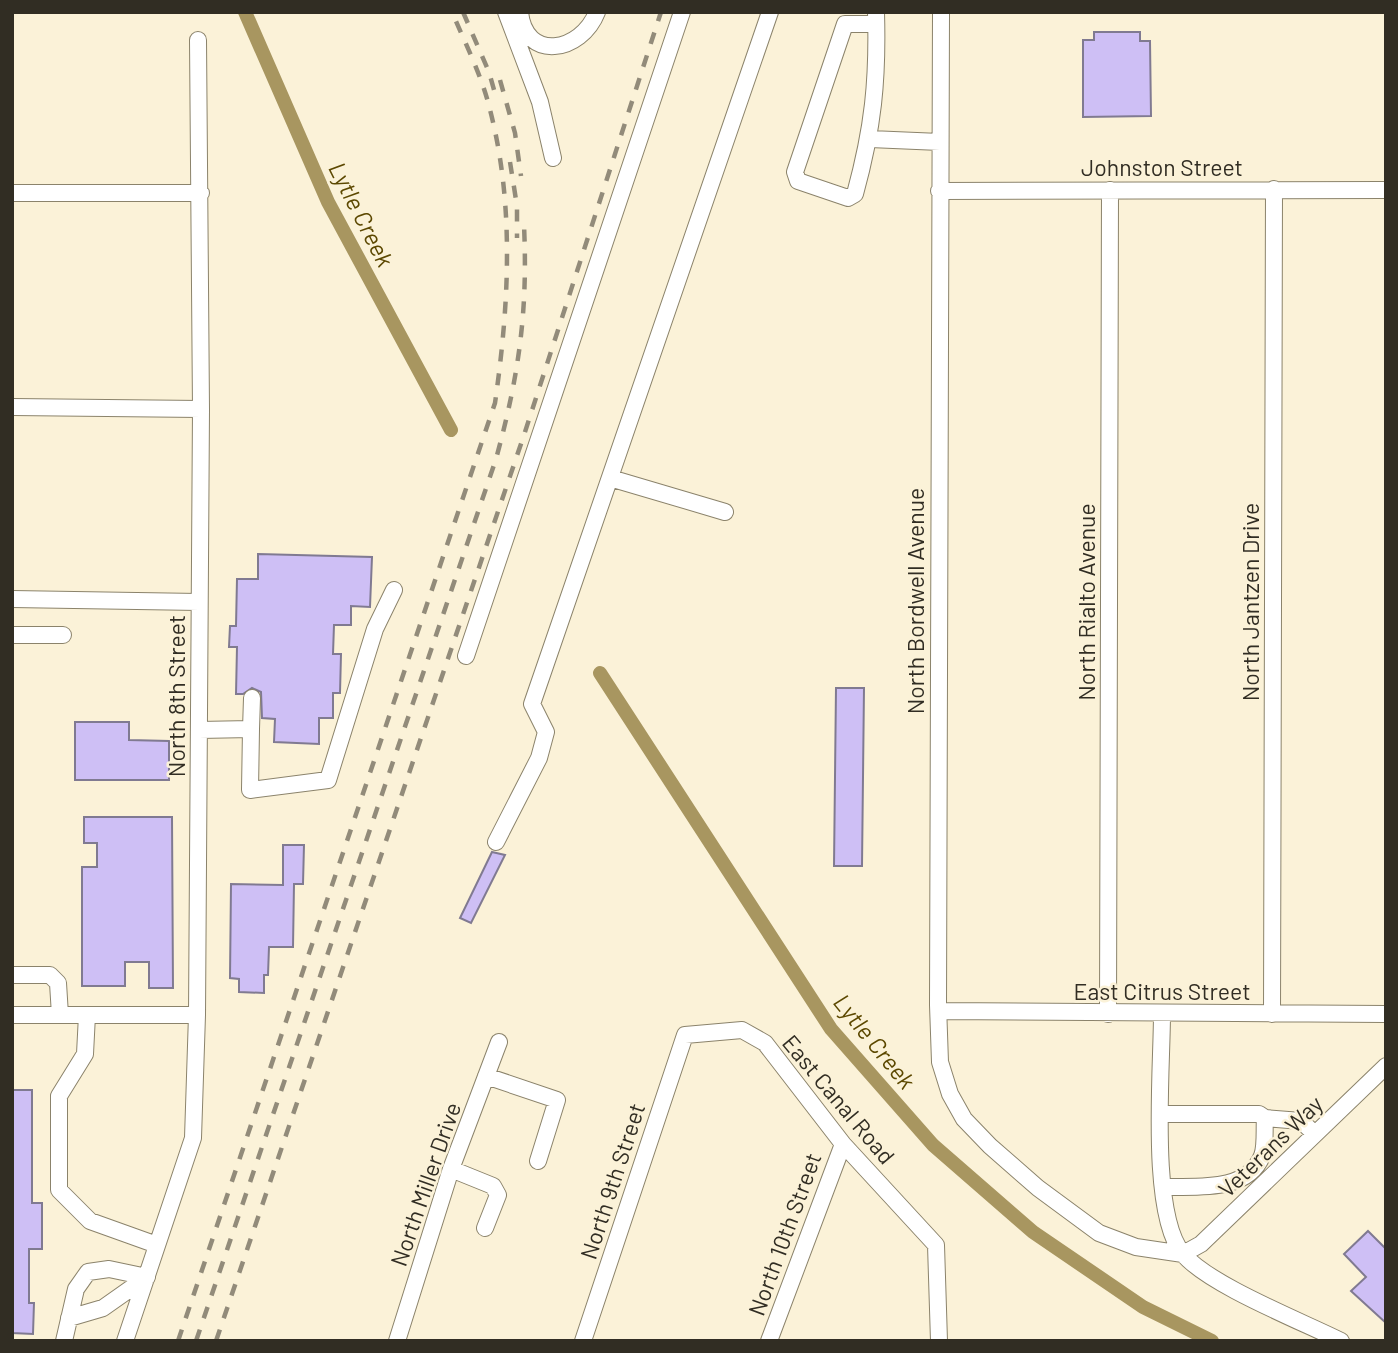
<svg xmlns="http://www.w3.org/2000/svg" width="1398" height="1353" font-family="Barlow,sans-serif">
  <rect width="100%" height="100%" fill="#fbf2d8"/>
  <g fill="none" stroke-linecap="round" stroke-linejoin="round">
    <path stroke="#a89660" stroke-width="14" d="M245,12L328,202L451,430
      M600,673L831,1029L933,1145L1033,1232L1143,1307L1212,1341"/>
  </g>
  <path fill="#cebff5" stroke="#807a91" stroke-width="2" d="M1094,32H1140V41H1150L1151,116L1083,117V40H1094Z
    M258,554L372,557L370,607L351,606V625H334L333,654H341L340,693H333V718H319V744L274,742L275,719L262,718L261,692L252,688L243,694H236L237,647H229L230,626H236L237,579H258Z
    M836,688H864L862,866H834Z
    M75,722H129V740L169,741V780H75Z
    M84,817H172L173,988H149V962H125V986H82V867H97V843H84Z
    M283,845H304L303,884H294L293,947H269L268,975H264V993L239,992V979L230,978L231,884L283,885Z
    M492,852L505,855L471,923L460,918Z
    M12,1090H32V1203H42V1249H29V1303H34L33,1334L12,1333Z
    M1368,1231L1386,1249V1323L1351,1291L1366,1277L1344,1254Z"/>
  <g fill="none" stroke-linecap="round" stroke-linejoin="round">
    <defs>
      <path id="minor" d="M506,12L540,102L553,158
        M520,12C525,62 581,53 597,12
        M876,12C878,81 873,128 855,194L848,198L798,181L795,172L845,24H876
        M941,12L938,1005L940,1062L950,1094L964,1119L990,1146L1038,1188L1099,1233L1136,1247L1183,1254L1201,1244L1386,1066
        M870,139L940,142
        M939,191L1386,190
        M12,193H201
        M12,407L201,409
        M610,478L725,512
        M12,599L199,602
        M12,635H63
        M466,656L682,12
        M251,729L252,698
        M199,730L251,729L250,790L328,780L375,629L394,590
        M496,842L539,758L546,732L532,704L770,12
        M12,975H50L58,983L60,1015
        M939,1011L1386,1014
        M1108,1014L1110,190
        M1162,1014C1162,1069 1149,1214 1183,1254C1209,1285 1301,1321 1341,1341
        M1272,1014L1274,189
        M12,1015H197
        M87,1015L85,1054L59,1096V1190L90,1221L157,1245
        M486,1076L557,1100L538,1161
        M1162,1114H1259L1265,1118
        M451,1169L493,1186L498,1195L485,1228
        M1163,1187C1195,1186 1247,1193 1262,1156C1266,1146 1264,1129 1265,1118L1301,1121L1315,1134
        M69,1318L103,1308L147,1277
        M64,1341L76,1289L88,1272L109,1269L147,1277
        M125,1341L193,1138L197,1015L201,409L198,40
        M397,1341L451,1169L499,1042
        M583,1341L685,1035L742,1030L765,1043L843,1144L936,1245L939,1341
        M769,1341L843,1144"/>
    </defs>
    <use href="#minor" stroke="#8b836b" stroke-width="18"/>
    <use href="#minor" stroke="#fff" stroke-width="16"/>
    <path stroke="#928b7a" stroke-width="4.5" stroke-dasharray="12 12" stroke-linecap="butt" d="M463,12L489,72L496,97
      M500,80L515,133L521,176
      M510,162L517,206V238
      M178,1341L495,403C509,305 515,203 489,106C481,74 465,43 452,12
      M196,1341L496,459C519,375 528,311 524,225
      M216,1341L524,435L661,12"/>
  </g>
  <g text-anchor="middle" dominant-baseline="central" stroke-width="5" stroke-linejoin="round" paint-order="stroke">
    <g font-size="23" fill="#312d23" stroke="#fbf2d8">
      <text x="1162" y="167">Johnston Street</text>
      <text transform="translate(915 601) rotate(-90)">North Bordwell Avenue</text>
      <text transform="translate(1086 602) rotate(-90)">North Rialto Avenue</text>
      <text transform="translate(1250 602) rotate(-90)">North Jantzen Drive</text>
      <text transform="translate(176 696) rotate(-90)">North 8th Street</text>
      <text x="1162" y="991">East Citrus Street</text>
      <text transform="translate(839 1099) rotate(50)">East Canal Road</text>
      <text transform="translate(1270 1146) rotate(-44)">Veterans Way</text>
      <text transform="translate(612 1181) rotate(-72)">North 9th Street</text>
      <text transform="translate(425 1184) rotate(-71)">North Miller Drive</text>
      <text transform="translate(784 1234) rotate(-70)">North 10th Street</text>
    </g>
    <g font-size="24" font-style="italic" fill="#5c4800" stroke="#fbf2d8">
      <text transform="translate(362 214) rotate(63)">Lytle Creek</text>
      <text transform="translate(875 1041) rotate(51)">Lytle Creek</text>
    </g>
  </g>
  <rect width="1398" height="1353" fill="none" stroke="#312d23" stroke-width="28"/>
</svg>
